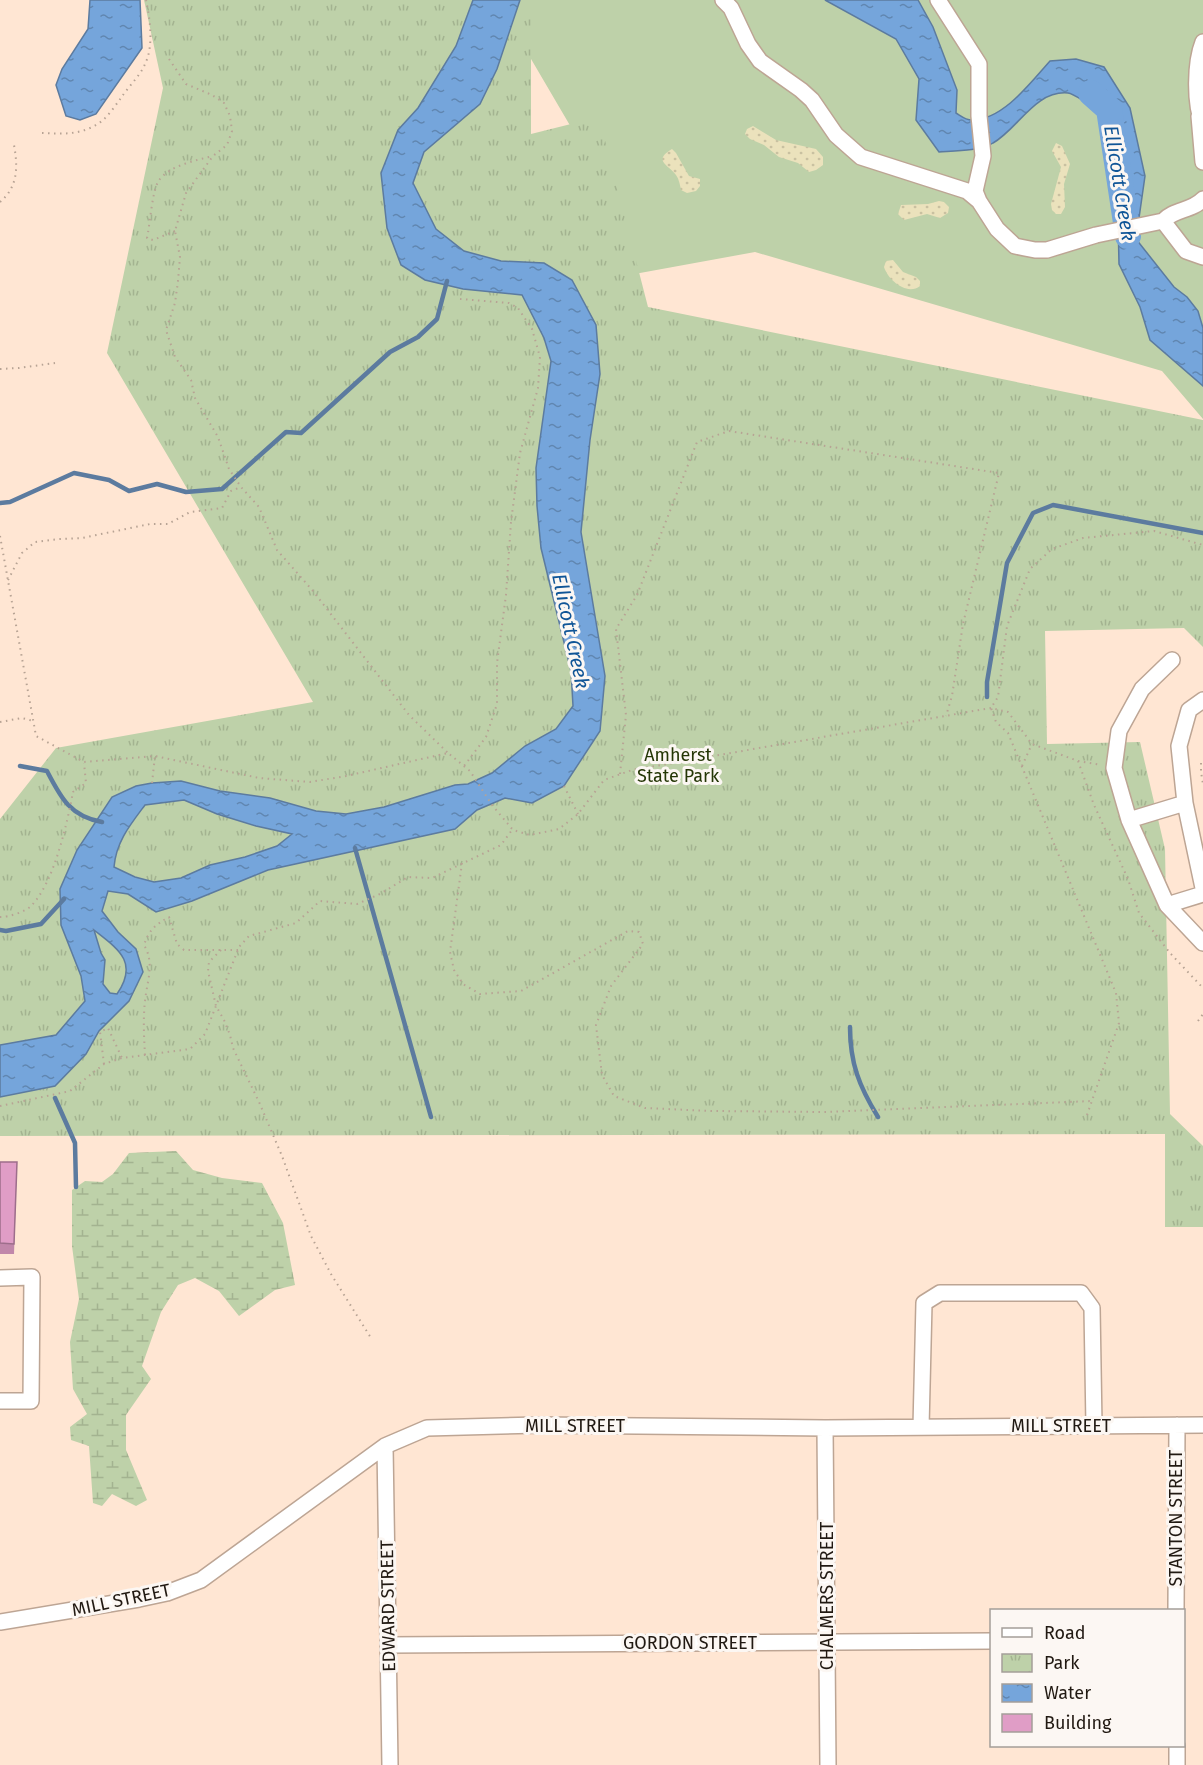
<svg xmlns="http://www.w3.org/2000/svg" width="1203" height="1765" font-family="'Fira Sans',sans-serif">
  <defs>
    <pattern id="wetland-marsh" width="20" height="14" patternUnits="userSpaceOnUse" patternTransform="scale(1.5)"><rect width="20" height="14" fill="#bed1a9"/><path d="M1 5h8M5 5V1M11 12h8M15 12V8" fill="none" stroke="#a3b390"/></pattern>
    <pattern id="sand-dots" width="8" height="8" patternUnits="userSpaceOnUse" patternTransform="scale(1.5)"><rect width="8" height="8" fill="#ebe2bc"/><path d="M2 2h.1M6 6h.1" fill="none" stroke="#c9c1a1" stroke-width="1.8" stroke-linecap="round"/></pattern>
    <pattern id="park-tufts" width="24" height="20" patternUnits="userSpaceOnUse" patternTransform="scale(1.5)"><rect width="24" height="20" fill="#bed1a9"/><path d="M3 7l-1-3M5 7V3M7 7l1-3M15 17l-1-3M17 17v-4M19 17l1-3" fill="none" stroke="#a3b390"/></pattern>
    <pattern id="water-ripples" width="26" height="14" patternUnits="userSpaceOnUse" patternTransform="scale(1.5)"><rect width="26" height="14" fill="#75a5db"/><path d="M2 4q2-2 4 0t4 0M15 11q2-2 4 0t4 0" fill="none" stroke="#6086b0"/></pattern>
  </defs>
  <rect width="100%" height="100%" fill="#ffe6d3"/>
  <path fill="#bed1a9" d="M481,0H1203V419L1162,371L755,252L629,275L609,192L524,47Z"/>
  <path fill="url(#wetland-marsh)" d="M176,1151L193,1170L222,1178L262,1183L283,1223L295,1285L275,1290L239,1316L219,1291L195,1278L178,1285L161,1312L142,1366L151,1379L126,1415V1450L147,1500L136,1506L112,1494L102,1506L93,1503L89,1446L71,1440L70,1427L87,1414L73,1389L70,1342L79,1299L72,1246V1190L85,1181L102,1182L113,1174L129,1153Z"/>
  <path fill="url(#sand-dots)" d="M753,126L776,140L816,149L823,157V165L816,170L809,172L798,163L779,157L764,145L750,139L745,134L747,129Z
    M1056,143L1062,146L1070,164L1064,184L1065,207L1061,214H1056L1052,210L1051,204L1061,167L1052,151Z
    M672,149L676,153L689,176L700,179V186L696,191L687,193L681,190C680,185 679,179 676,175C669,165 652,161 672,149Z
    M939,201L944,202L949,207L948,213L940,218L927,214L904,220L898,214L901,205L928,204Z
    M893,260L903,272L916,277L920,281V286C907,296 888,280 884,267L886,261Z"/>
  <path fill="url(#park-tufts)" d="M144,0H531V134L599,117L648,307L1203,420V647L1184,628L1045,631L1047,744L1140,742L1165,849L1170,1114L1203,1146V1227H1165V1134L0,1136V819L56,748L313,702L107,353L163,88Z"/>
  <path fill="url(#water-ripples)" stroke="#5c7b9f" stroke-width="1.5" fill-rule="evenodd" d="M90,0H140L142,48L96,114L80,120L66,116L56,85L62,69L88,29Z
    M473,0H520L497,69L480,104L424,152L413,183L436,229L464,251L501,261L544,263L572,280L596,325L600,374L590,440L581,532L605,676L600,731L564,786L532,803L505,798L477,810L455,829L268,870L192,901L156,912L128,894L108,891L102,911L118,932L136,949L143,972L129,1001L99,1031L86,1054L55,1086L0,1097V1045L56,1035L85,1001L81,976L61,925L60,889L77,850L112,797L136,786L152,783L181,781L220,791L270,798L316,811L346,814L384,807L455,785L468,784L492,773L525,746L556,729L573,706L571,671L541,548L537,506L536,468L551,361L544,338L522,295L463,289L425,280L401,265L387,228L381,173L398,130L418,108L456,46ZM184,800L217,814L256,826L292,834L277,846L245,857L210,865L181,878L154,882L135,877L114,867C116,842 130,825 145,805ZM94,930C118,949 139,962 117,994L110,993L103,984L105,960L101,953Z
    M825,0H918L933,27L957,90L956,113C961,116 967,121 973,120C1004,119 1031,82 1050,61L1076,59L1104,67L1130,108L1145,176L1136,239L1174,287L1187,297L1198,311L1203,328V386L1150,340L1140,307L1119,264L1118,219L1129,181L1118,125C1108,118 1077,94 1068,93C1035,90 1018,129 993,143C981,151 953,151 939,152L916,120L919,79L896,39Z"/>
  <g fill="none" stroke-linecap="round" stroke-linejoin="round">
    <path stroke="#5c7b9f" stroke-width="4.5" d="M0,503L10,502L74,473L109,480L129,491L157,484L186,492L222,489L286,432L301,433L390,352L418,337L437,319L447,281
      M987,697V682L1007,563L1033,513L1053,505L1203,533
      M20,766L47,771C61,798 70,816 102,822
      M355,848L431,1117
      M0,930L6,931L41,924L64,899
      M850,1027C850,1063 859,1086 878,1117
      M55,1098L75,1143L76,1187"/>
    <path stroke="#75a5db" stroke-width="26" d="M1091,93L1109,109L1128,236"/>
    <defs>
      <path id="minor" d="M723,0L731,8L748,44L760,61L801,90L812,100L836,135L861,157L967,191L979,201L997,229L1015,246L1035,250H1047L1096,235L1163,221L1186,251L1203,257
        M938,0L979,64V116L983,156L975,191L979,201
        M1203,42C1195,62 1194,104 1203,124
        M1199,116L1203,162
        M1163,221C1174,209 1192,211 1203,199
        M1172,660L1142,689L1119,731L1114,768L1129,820L1167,905L1203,943
        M1185,803L1203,888
        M1129,820L1185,803L1179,746L1189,710L1203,700
        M1167,905L1203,894
        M0,1278L32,1277L31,1401H0
        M921,1427L924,1303L940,1293H1081L1092,1308L1094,1426
        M825,1428L828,1765
        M385,1446L390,1765
        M1176,1610L1177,1425
        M0,1622L139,1599L167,1593L201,1580L385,1446L427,1428L538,1425L825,1428L1203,1425
        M388,1645L992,1641
        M1177,1746V1765"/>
    </defs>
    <use href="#minor" stroke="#bda594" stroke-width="18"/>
    <path stroke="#b7a394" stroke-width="2" stroke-dasharray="1.5 4.5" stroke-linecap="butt" d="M169,59L186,84L212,95L224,103L230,116L232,131L227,145L213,156L186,193L175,231L180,257L178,281L175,303L166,330L175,357L191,380L195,398L218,437L229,469L241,487L259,507L277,550L313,591L409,715L448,753
      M42,133C61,134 79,135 96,125C107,119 114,107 121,98C128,87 140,76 145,64C154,46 150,19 146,0
      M0,202C18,187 18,167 14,145
      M175,231L153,240L147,238C150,224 152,193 158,182C167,166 197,160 213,156
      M460,299L509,303L518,308L532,329L540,357L538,388L520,453L511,522L506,595L497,663V704L486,737L464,766
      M0,369L19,368L55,363
      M0,536L36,736L84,762L155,756L259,778L310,782L346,776L448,753L470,771L492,805L513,830L530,835L559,829L578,814L604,780L632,770L991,708L1008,712L1032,744L1078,761L1101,765
      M8,580L22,553L35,542L59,539L82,538L150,524H168L190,512L222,508L231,491L241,487
      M0,722L22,718L33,721
      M1078,761L1094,805L1128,879L1139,913L1170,953L1203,988
      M1201,763V772L1203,784
      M1022,766L1032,744
      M620,774L626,715L616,629L637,595L697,442L729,431L999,473L963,624L952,696L946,716
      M152,783L155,756
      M564,786L578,814
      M462,863L450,952L454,970L463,984L480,994L521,991L628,931L639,932L643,944L611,986L596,1025L602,1075L614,1096L645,1108L711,1111L826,1112L1092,1101
      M0,917C9,917 25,912 31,906C54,883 67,824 73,792L86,783L84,763
      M221,950L209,962L208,971L216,1006L224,1020L230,1035L233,1048L259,1102L282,1156L311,1236L331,1274L371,1338
      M1198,1021L1203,1014
      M145,1055C144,1037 143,1019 145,1001C147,981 155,963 144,945C149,930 155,925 169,917L177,944L184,950H238
      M104,1064L100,1032L108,1028L122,1058
      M0,1106L70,1091L104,1064L122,1058L190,1049L205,1034L239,947L249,936L296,923L320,901L357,904L380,894L408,877L432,878L501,845L512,830
      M1087,1115L1119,1023L1116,993L1008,733L996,722L991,708L998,697L1007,626L1030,569L1052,549L1083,538L1154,531L1203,545"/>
    <use href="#minor" stroke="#fff" stroke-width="15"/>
  </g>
  <path fill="#c187aa" d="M0,1162H17L14,1254H0Z"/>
  <path fill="#e09dc6" stroke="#9d6e8b" stroke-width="1.5" d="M0,1162H17L14,1244L0,1243Z"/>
  <g text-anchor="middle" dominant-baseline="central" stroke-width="6" stroke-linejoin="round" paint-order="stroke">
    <g font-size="18" fill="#243605" stroke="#fcf7f3">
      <text x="678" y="755">Amherst<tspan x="678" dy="21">State Park</tspan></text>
    </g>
    <g font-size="18" fill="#211912" stroke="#fcf7f3">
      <text x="575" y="1426">MILL STREET</text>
      <text x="1061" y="1426">MILL STREET</text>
      <text transform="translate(1176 1518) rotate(-90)">STANTON STREET</text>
      <text transform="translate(827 1596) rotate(-90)">CHALMERS STREET</text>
      <text transform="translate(121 1600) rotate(-12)">MILL STREET</text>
      <text transform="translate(388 1606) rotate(-91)">EDWARD STREET</text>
      <text x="690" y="1643">GORDON STREET</text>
    </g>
    <g font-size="20" font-style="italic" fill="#105597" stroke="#fcf7f3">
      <text transform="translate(1120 183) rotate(81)">Ellicott Creek</text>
      <text transform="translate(571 631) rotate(78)">Ellicott Creek</text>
    </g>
  </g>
  <rect x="990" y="1609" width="195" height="138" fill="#fcf7f3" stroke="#a49e99" stroke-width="1.5"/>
  <rect x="1002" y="1628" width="30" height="9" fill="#ffffff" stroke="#a49e99" stroke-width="1.5"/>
  <text x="1044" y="1639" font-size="18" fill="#211912">Road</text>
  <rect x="1002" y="1654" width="30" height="18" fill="url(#park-tufts)" stroke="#a49e99" stroke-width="1.5"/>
  <text x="1044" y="1669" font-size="18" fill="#211912">Park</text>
  <rect x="1002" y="1684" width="30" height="18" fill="url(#water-ripples)" stroke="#a49e99" stroke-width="1.5"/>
  <text x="1044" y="1699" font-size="18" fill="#211912">Water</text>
  <rect x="1002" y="1714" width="30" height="18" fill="#e09dc6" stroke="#a49e99" stroke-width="1.5"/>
  <text x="1044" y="1729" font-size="18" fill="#211912">Building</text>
</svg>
